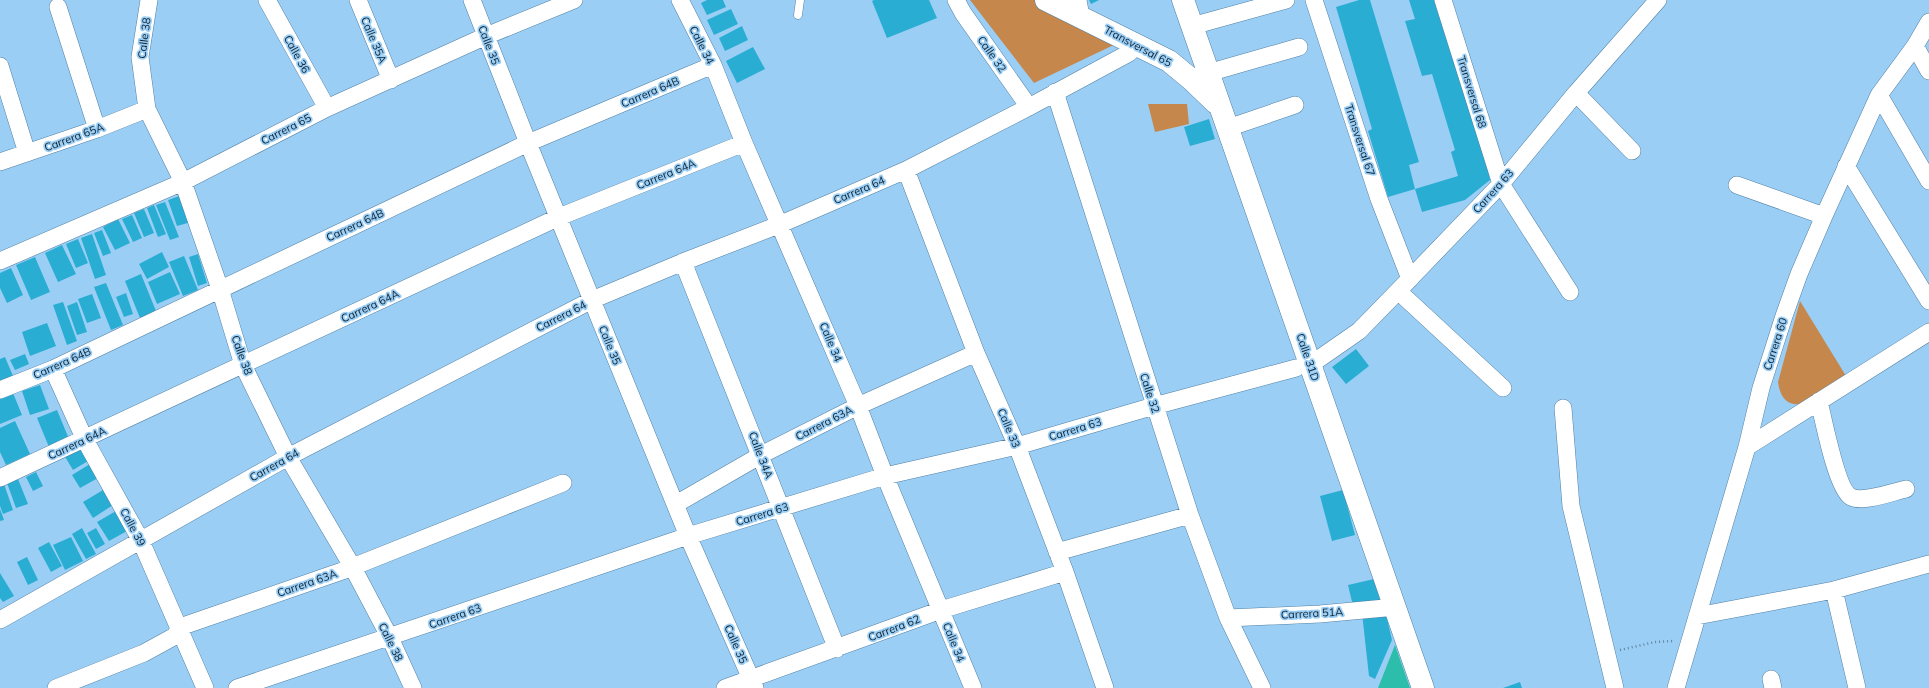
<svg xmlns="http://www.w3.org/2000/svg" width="1929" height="688" font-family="Mulish,sans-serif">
  <rect width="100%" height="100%" fill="#9bcef5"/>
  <path fill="#c5874c" d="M970,0H1037L1118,43L1034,83Z
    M1148,104H1187L1189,124L1155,132Z
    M1800,301L1846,376L1801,404C1786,406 1780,396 1778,382Z"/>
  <path fill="#2dbdab" d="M1395,645L1410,688H1378Z"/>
  <path fill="#2aadd2" d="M707,0H723L726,7L707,15L701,3Z
    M874,0H929L937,18L887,38L872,1Z
    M1089,0H1099L1091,4Z
    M1359,0H1370L1419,162L1409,165L1415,189L1388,197L1368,131L1372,129L1336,7Z
    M1409,0H1438L1488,167L1490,180L1465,200L1422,212L1415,189L1458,176L1451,152L1455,150L1432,74L1422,76L1405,21L1415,19Z
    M731,9L738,24L714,35L707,20Z
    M742,26L748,40L725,51L719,38Z
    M753,47L765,69L737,83L726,61Z
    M1209,119L1215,139L1190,146L1184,127Z
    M182,195L191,222L177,226L168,200Z
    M165,202L179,237L170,240L156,205Z
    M154,205L166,234L158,237L147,208Z
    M144,209L154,233L144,237L134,213Z
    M132,215L142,238L133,242L122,219Z
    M118,219L130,243L115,250L103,227Z
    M102,230L111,253L103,256L94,233Z
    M92,234L106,275L95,279L81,238Z
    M78,239L88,263L76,268L66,244Z
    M62,245L76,274L58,282L45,253Z
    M162,252L169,267L147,279L139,264Z
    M198,254L207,283L198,286L189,257Z
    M184,256L198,290L183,296L169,262Z
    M35,257L50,292L31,300L16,265Z
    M11,268L23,295L7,303L0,288V273Z
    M170,272L180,294L157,304L148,282Z
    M141,274L156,311L140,318L125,281Z
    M106,283L123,325L111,330L94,287Z
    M126,293L133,314L124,317L116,297Z
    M92,294L101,318L87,323L78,299Z
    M63,302L77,341L67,345L53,305Z
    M77,302L87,332L77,335L67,306Z
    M47,323L56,346L30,356L22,332Z
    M1356,349L1369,366L1346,384L1332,367Z
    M25,354L29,364L15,370L10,360Z
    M5,357L13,376L0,381V359Z
    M40,385L49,409L30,415L22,391Z
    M13,393L22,415L0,424V398Z
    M57,410L69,439L49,447L37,418Z
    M15,421L30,454L6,465L0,452V428Z
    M79,446L88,461L73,470L64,455Z
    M90,464L98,478L80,488L72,475Z
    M36,472L43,486L33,491L26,477Z
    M18,479L28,504L16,508L7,483Z
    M4,484L13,510L3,514L0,506V485Z
    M103,490L113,505L93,518L83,502Z
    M1343,490L1355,535L1332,541L1320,496Z
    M0,509L4,520L0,521Z
    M116,511L127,531L109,541L97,522Z
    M82,528L96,554L86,559L72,534Z
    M96,528L105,544L96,549L87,533Z
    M71,537L83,561L65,570L53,545Z
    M49,542L62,566L51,572L38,548Z
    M27,557L38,580L28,585L17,562Z
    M0,573L14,596L3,602L0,598Z
    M1374,579L1380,600L1353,606L1348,585Z
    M1385,610L1392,640L1375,679L1369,676L1362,613Z
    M1520,682L1522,688H1503Z"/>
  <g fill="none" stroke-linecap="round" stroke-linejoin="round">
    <defs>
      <path id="lane" d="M798,15L800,0"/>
      <path id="street" d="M149,0L140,57L147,109L183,182L220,289L243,365L288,457L352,566L390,638L413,688
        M267,0L327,108
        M358,0L391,80
        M472,0L528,143L688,536L755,688
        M680,0L713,65L744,143L858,406L885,476L973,688
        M956,0L963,13L1029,107
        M1078,0L1081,17
        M1314,0L1379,199L1410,279
        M1443,0L1501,184L1570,292
        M58,7L97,129
        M1192,26L1286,0
        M1915,46L1929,71
        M0,66L27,153
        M1208,73L1299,47
        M1055,92L1190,515L1228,618L1262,688
        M1576,93L1632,151
        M1879,95L1929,181
        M1228,128L1295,105
        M0,162L97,129L147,109
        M1846,166L1929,301
        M906,170L976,353L1017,446L1065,572L1105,688
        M1737,185L1824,216
        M0,261L183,182L327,108L486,36L574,0
        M683,262L837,649
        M1398,291L1503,388
        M1310,365L1359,331L1398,291L1501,184L1576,93L1658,0
        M53,369L85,440L140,539L205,688
        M0,390L53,369L528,143L713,65
        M1819,401C1823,418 1837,490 1851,497C1864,503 1892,492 1906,489
        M1563,408L1571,506L1615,688
        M1747,447L1929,332
        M0,478L559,217L744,143
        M676,504L761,455L858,406L976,353
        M1057,552L1190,515
        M1834,590L1857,688
        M1697,616L1834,590L1929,564
        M1228,618L1320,614L1396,607
        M0,620L288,457L592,300L683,262L781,224L906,170L1029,107L1129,53L1137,45
        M1771,679L1773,688
        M56,688L144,653L175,636L180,627L345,570L563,483
        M237,688L688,536L885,476L1017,446L1154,406L1296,368
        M725,688L941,610L1065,572
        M1676,688L1747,447L1761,388L1784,316L1799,274L1824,216L1879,95L1915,46L1929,22"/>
      <path id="secondary" d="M1046,0L1169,61L1192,80L1216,103
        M1183,0L1423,688"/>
    </defs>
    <use href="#lane" stroke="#5180a5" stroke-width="9"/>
    <use href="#street" stroke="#5180a5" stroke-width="18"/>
    <use href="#secondary" stroke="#5180a5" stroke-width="23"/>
    <path stroke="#5f85a2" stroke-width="2.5" stroke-dasharray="1 3" stroke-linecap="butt" d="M1620,650L1655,642L1674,641"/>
    <use href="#lane" stroke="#fff" stroke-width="8"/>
    <use href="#street" stroke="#fff" stroke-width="17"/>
    <use href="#secondary" stroke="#fff" stroke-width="22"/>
  </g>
  <g text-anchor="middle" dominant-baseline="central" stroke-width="3.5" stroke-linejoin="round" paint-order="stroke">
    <g font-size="11" fill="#0e2230" stroke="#9bcef5">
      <text transform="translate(144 38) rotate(-83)">Calle 38</text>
      <text transform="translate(374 40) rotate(67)">Calle 35A</text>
      <text transform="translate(489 45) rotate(69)">Calle 35</text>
      <text transform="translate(702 45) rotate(63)">Calle 34</text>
      <text transform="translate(1138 46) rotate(28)">Transversal 65</text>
      <text transform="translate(297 54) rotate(61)">Calle 36</text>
      <text transform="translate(992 54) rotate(55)">Calle 32</text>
      <text transform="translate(650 92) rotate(-23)">Carrera 64B</text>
      <text transform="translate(1472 92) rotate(73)">Transversal 68</text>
      <text transform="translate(286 129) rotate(-27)">Carrera 65</text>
      <text transform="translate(74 137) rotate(-20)">Carrera 65A</text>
      <text transform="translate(1360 140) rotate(72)">Transversal 67</text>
      <text transform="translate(666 174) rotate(-22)">Carrera 64A</text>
      <text transform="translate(859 190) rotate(-23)">Carrera 64</text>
      <text transform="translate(1493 191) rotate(-48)">Carrera 63</text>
      <text transform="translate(355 225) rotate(-25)">Carrera 64B</text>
      <text transform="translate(370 306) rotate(-25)">Carrera 64A</text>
      <text transform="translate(561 316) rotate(-27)">Carrera 64</text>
      <text transform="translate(831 342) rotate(67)">Calle 34</text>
      <text transform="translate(1775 344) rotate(-72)">Carrera 60</text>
      <text transform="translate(610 345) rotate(68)">Calle 35</text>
      <text transform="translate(242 355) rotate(70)">Calle 38</text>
      <text transform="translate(1308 357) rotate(71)">Calle 31D</text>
      <text transform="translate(62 363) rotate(-24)">Carrera 64B</text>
      <text transform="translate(1150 393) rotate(72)">Calle 32</text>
      <text transform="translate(824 423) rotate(-27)">Carrera 63A</text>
      <text transform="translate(1009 428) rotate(67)">Calle 33</text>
      <text transform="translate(1075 429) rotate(-17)">Carrera 63</text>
      <text transform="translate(77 443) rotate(-25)">Carrera 64A</text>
      <text transform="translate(761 455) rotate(69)">Calle 34A</text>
      <text transform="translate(274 465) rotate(-29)">Carrera 64</text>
      <text transform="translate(762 514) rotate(-17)">Carrera 63</text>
      <text transform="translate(133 527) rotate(62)">Calle 39</text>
      <text transform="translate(307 583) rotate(-19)">Carrera 63A</text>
      <text transform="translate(1312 613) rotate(-3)">Carrera 51A</text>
      <text transform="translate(455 616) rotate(-19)">Carrera 63</text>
      <text transform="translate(894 628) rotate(-21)">Carrera 62</text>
      <text transform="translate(391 642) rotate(64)">Calle 38</text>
      <text transform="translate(954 642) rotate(68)">Calle 34</text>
      <text transform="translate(736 644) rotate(66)">Calle 35</text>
    </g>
  </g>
</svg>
